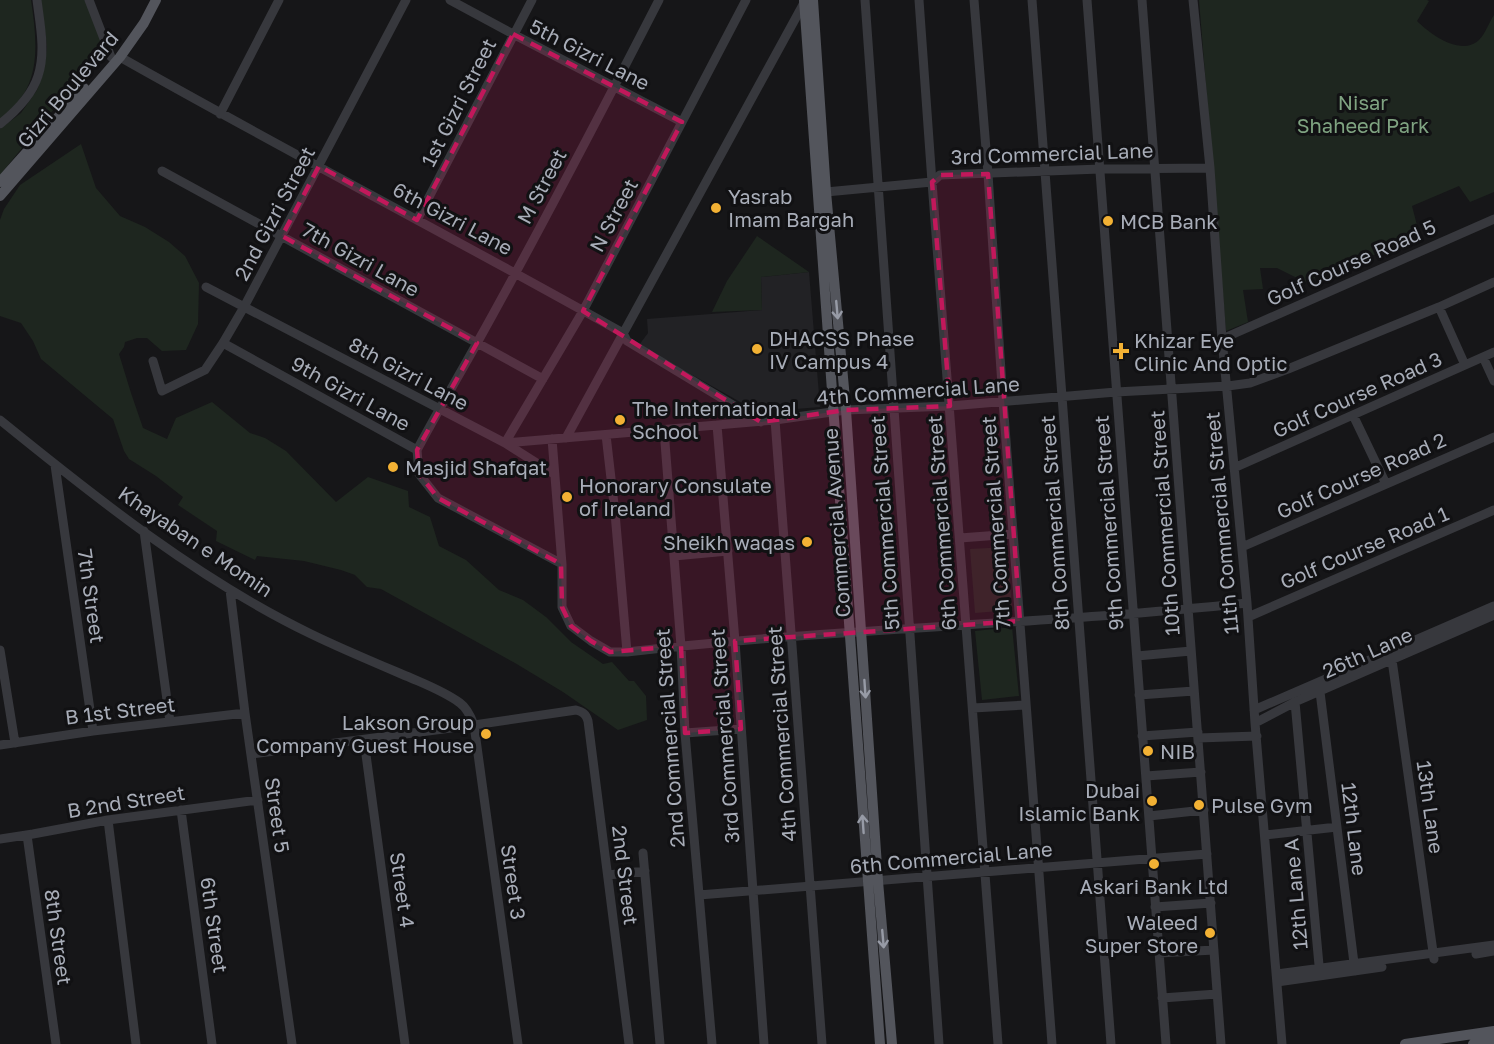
<svg xmlns="http://www.w3.org/2000/svg" width="1494" height="1044" font-family="'Golos Text',sans-serif">
  <rect width="100%" height="100%" fill="#161618"/>
  <path fill="#222225" d="M809,272L820,407L758,412L639,345L648,333L647,319L762,310L761,277Z"/>
  <path fill="#1e261f" d="M0,0H31C35,28 40,61 27,88C21,100 10,111 0,120Z
    M41,0H87L105,49L44,121L0,175V129L21,113L37,90L43,74L47,47Z
    M1199,0H1427L1429,1L1417,21C1430,34 1461,57 1479,40C1486,33 1489,22 1494,15V192L1470,202L1459,186L1412,206L1420,237L1305,282L1277,268H1260L1263,289L1243,290L1248,322L1226,331Z
    M81,144L96,188L120,216L145,227L169,242L185,256L199,283L198,324L186,350L162,351L147,338H137L125,342L124,347L119,354L131,393L143,428L167,439L176,418L212,402L250,433L265,438L286,451L336,502L368,477L408,491L409,507L430,517L439,546L466,560L499,590L523,600L546,617L571,642L603,664L612,662L629,681H634L646,696L647,720L618,730L563,692L515,663L381,589L367,587L355,575L341,570L304,561L257,556L255,560L216,541L217,531L178,505L183,497L156,476L129,459L124,451L113,419L41,359L33,341L21,323L0,316V220L4,209L20,185Z
    M757,236L809,272L761,277L762,310L712,312L727,281Z
    M1007,547L1012,610L975,613L970,549Z
    M1012,627L1019,696L982,700L975,631Z"/>
  <g fill="none" stroke-linecap="round" stroke-linejoin="round">
    <path stroke="#37383d" stroke-width="9" d="M89,0L111,57
      M450,0L513,34L682,122
      M865,0L939,1044
      M919,0L932,182L998,1044
      M974,0L988,174L1003,401L1052,1044
      M1032,0L1111,1044
      M1087,0L1166,1044
      M1142,0L1221,1044
      M1193,0L1210,168L1222,339L1247,603L1255,723L1282,1044
      M120,57C286,151 456,239 623,333L627,341L761,422
      M220,114L279,0
      M0,124C15,112 32,95 38,76C46,52 40,24 37,0
      M162,171L543,379
      M826,192L932,182L940,175L1100,169L1210,168
      M417,220L532,0
      M206,287L505,443L554,474
      M1439,307L1465,365
      M1222,339L1494,219
      M223,343L417,450
      M1483,357L1494,381
      M153,361L162,391L205,370L223,343L244,307L406,0
      M1353,415L1386,484
      M0,420C96,498 199,580 311,634C344,650 378,664 411,678C427,685 445,692 460,703C467,708 471,717 474,725L518,1044
      M775,420L822,1044
      M717,425L735,641L764,1044
      M664,430L681,646L685,733L712,1044
      M606,435L615,513L627,652
      M566,438L805,1
      M552,439L562,564V607L571,626L591,641L610,652H627C833,628 1040,625 1247,603
      M505,443L775,420L846,410L950,406L1116,392L1228,386L1250,383L1288,369L1439,307L1494,282
      M505,443L583,311L746,0
      M417,450C436,414 457,379 477,343C540,230 600,115 659,0
      M417,450L419,474L438,498L562,564
      M55,465L93,731
      M1234,468L1494,352
      M144,531L170,722
      M960,538L1013,534
      M1242,547L1494,437
      M674,556L728,551
      M230,590L245,713L292,1044
      M1248,617L1494,510
      M0,650L15,743
      M1137,656L1191,651
      M1392,660L1434,959
      M1320,692L1355,971
      M1139,695L1194,691
      M1295,702L1320,976
      M973,708L1026,705
      M1254,710L1494,606
      M1255,723L1295,702L1494,615
      M685,733L741,729
      M1142,736L1198,732
      M1198,738L1257,736
      M364,740L405,1044
      M0,745L93,731L245,713
      M251,754L474,725L576,710C583,712 586,714 588,721L629,1044
      M1146,776L1201,772
      M181,810L212,1044
      M1149,816L1204,810
      M108,820L136,1044
      M27,835L56,1044
      M1265,835L1337,827
      M0,839L33,834L108,820L258,800
      M643,853L660,1044
      M608,875L645,871
      M699,895L1207,854
      M1155,907L1211,903
      M1159,953L1214,950
      M1476,954L1494,951
      M1277,974L1494,945
      M1277,982L1382,967
      M1162,998L1217,994"/>
    <path stroke="#53555c" stroke-width="10" d="M804,0C830,348 852,696 880,1044
      M813,0L826,192L846,410L878,881L892,1044
      M0,182L84,88
      M0,196L120,57L144,23L156,0
      M1405,1044L1494,1031
      M1473,1044L1494,1041"/>
  </g>
  <defs><path id="oneway-shaft" d="M-6 0H5M1.5-3L5.5 0L1.5 3" fill="none" stroke-width="1.6" stroke-linecap="round" stroke-linejoin="round" transform="scale(1.5)"/></defs>
  <g stroke="#979ba6">
    <use href="#oneway-shaft" transform="translate(837 310) rotate(85)"/>
    <use href="#oneway-shaft" transform="translate(865 689) rotate(86)"/>
    <use href="#oneway-shaft" transform="translate(863 824) rotate(-94)"/>
    <use href="#oneway-shaft" transform="translate(883 939) rotate(85)"/>
  </g>
  <path fill="#c2185b" fill-opacity="0.2" stroke="#c2185b" stroke-width="4.5" stroke-dasharray="12 8" stroke-linejoin="round" d="M513,34L682,122L583,311L761,422L846,410L950,406L932,182L940,175L988,174L1020,621L735,641L741,729L685,733L681,646L610,652L591,641L571,626L562,607L561,564L438,498L419,474L417,450L477,343L282,236L319,166L417,220Z"/>
  <g fill="#f2b134" stroke="#111113" stroke-width="2">
    <circle cx="716" cy="208" r="6"/>
    <circle cx="1108" cy="221" r="6"/>
    <circle cx="757" cy="349" r="6"/>
    <path d="M1118 342h6v6h6v6h-6v6h-6v-6h-6v-6h6z"/>
    <circle cx="620" cy="420" r="6"/>
    <circle cx="393" cy="467" r="6"/>
    <circle cx="567" cy="497" r="6"/>
    <circle cx="807" cy="542" r="6"/>
    <circle cx="486" cy="734" r="6"/>
    <circle cx="1148" cy="751" r="6"/>
    <circle cx="1152" cy="801" r="6"/>
    <circle cx="1199" cy="805" r="6"/>
    <circle cx="1154" cy="864" r="6"/>
    <circle cx="1210" cy="933" r="6"/>
  </g>
  <g text-anchor="middle" dominant-baseline="central" stroke-width="6" stroke-linejoin="round" paint-order="stroke">
    <g font-size="20" fill="#a8adb8" stroke="#111113">
      <text transform="translate(590 54) rotate(27)">5th Gizri Lane</text>
      <text transform="translate(67 89) rotate(-50)">Gizri Boulevard</text>
      <text transform="translate(458 102) rotate(-63)">1st Gizri Street</text>
      <text transform="translate(1052 153) rotate(-2)">3rd Commercial Lane</text>
      <text transform="translate(541 186) rotate(-62)">M Street</text>
      <text transform="translate(274 213) rotate(-62)">2nd Gizri Street</text>
      <text transform="translate(613 215) rotate(-62)">N Street</text>
      <text transform="translate(453 218) rotate(28)">6th Gizri Lane</text>
      <text transform="translate(361 259) rotate(29)">7th Gizri Lane</text>
      <text transform="translate(1351 262) rotate(-24)">Golf Course Road 5</text>
      <text transform="translate(409 373) rotate(28)">8th Gizri Lane</text>
      <text transform="translate(918 390) rotate(-4)">4th Commercial Lane</text>
      <text transform="translate(351 393) rotate(29)">9th Gizri Lane</text>
      <text transform="translate(1357 394) rotate(-24)">Golf Course Road 3</text>
      <text transform="translate(1361 475) rotate(-24)">Golf Course Road 2</text>
      <text transform="translate(836 523) rotate(-94)">Commercial Avenue</text>
      <text transform="translate(884 523) rotate(-94)">5th Commercial Street</text>
      <text transform="translate(941 523) rotate(-94)">6th Commercial Street</text>
      <text transform="translate(995 523) rotate(-94)">7th Commercial Street</text>
      <text transform="translate(1054 523) rotate(-94)">8th Commercial Street</text>
      <text transform="translate(1108 523) rotate(-94)">9th Commercial Street</text>
      <text transform="translate(1164 523) rotate(-94)">10th Commercial Street</text>
      <text transform="translate(1221 523) rotate(-95)">11th Commercial Street</text>
      <text transform="translate(196 541) rotate(34)">Khayaban e Momin</text>
      <text transform="translate(1364 547) rotate(-23)">Golf Course Road 1</text>
      <text transform="translate(92 596) rotate(82)">7th Street</text>
      <text transform="translate(1367 652) rotate(-24)">26th Lane</text>
      <text transform="translate(120 710) rotate(-7)">B 1st Street</text>
      <text transform="translate(781 734) rotate(-94)">4th Commercial Street</text>
      <text transform="translate(724 736) rotate(-94)">3rd Commercial Street</text>
      <text transform="translate(669 738) rotate(-94)">2nd Commercial Street</text>
      <text transform="translate(126 801) rotate(-9)">B 2nd Street</text>
      <text transform="translate(1431 807) rotate(82)">13th Lane</text>
      <text transform="translate(278 815) rotate(82)">Street 5</text>
      <text transform="translate(1355 829) rotate(83)">12th Lane</text>
      <text transform="translate(951 857) rotate(-5)">6th Commercial Lane</text>
      <text transform="translate(626 875) rotate(83)">2nd Street</text>
      <text transform="translate(514 882) rotate(82)">Street 3</text>
      <text transform="translate(403 890) rotate(82)">Street 4</text>
      <text transform="translate(1295 894) rotate(-95)">12th Lane A</text>
      <text transform="translate(215 925) rotate(82)">6th Street</text>
      <text transform="translate(59 937) rotate(82)">8th Street</text>
    </g>
    <g font-size="20" fill="#7fa381" stroke="#111113">
      <text x="1363" y="102">Nisar<tspan x="1363" dy="23">Shaheed Park</tspan></text>
    </g>
    <g font-size="20" fill="#a8adb8" stroke="#111113" text-anchor="start">
      <text x="728" y="196">Yasrab<tspan x="728" dy="23">Imam Bargah</tspan></text>
      <text x="1120" y="221">MCB Bank</text>
      <text x="769" y="338">DHACSS Phase<tspan x="769" dy="23">IV Campus 4</tspan></text>
      <text x="1134" y="340">Khizar Eye<tspan x="1134" dy="23">Clinic And Optic</tspan></text>
      <text x="632" y="408">The International<tspan x="632" dy="23">School</tspan></text>
      <text x="405" y="467">Masjid Shafqat</text>
      <text x="579" y="485">Honorary Consulate<tspan x="579" dy="23">of Ireland</tspan></text>
      <text x="795" y="542" text-anchor="end">Sheikh waqas</text>
      <text x="474" y="722" text-anchor="end">Lakson Group<tspan x="474" dy="23">Company Guest House</tspan></text>
      <text x="1160" y="751">NIB</text>
      <text x="1140" y="790" text-anchor="end">Dubai<tspan x="1140" dy="23">Islamic Bank</tspan></text>
      <text x="1211" y="805">Pulse Gym</text>
      <text x="1154" y="886" text-anchor="middle">Askari Bank Ltd</text>
      <text x="1198" y="922" text-anchor="end">Waleed<tspan x="1198" dy="23">Super Store</tspan></text>
    </g>
  </g>
</svg>
